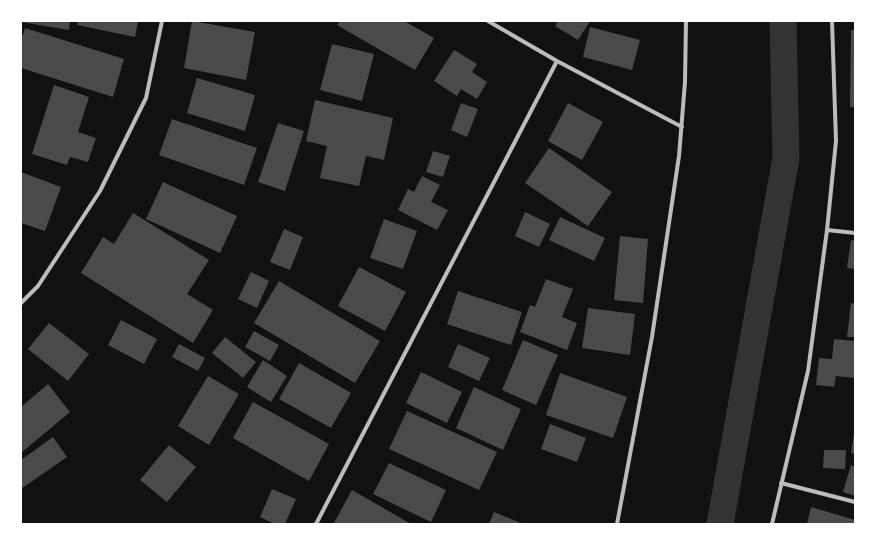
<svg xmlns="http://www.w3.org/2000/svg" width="876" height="545" font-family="Quicksand,sans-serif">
  <rect width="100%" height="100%" fill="#111"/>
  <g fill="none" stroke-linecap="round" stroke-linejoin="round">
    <path stroke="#333" stroke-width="27" d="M720,524L786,158L783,21"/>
  </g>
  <path fill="#4a4a4a" d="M21,21H70L69,30L21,22Z
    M78,21H138L135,37L77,25Z
    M192,21L255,32L246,80L184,68Z
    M340,21H404L434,38L415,70L337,25Z
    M558,21H590L578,40L555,26Z
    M590,27L640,40L632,70L583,57Z
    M25,28L124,59L113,97L21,68V41Z
    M851,30H855V107H850Z
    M332,44L374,54L362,101L320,90Z
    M454,50L477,64L472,72L487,82L477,99L461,89L457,96L434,81Z
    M197,78L255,95L245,131L187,113Z
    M54,85L89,97L78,132L96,138L88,162L70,157L67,165L32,154Z
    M315,100L393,118L384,160L366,156L359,186L320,178L327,146L306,141Z
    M461,103L478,109L467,137L451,130Z
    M568,103L603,122L582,160L548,141Z
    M172,119L257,148L244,185L159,155Z
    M278,123L304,131L285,191L258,182Z
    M549,148L612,192L588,226L525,183Z
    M433,151L450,156L443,177L426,172Z
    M21,172L61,187L45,231L21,223Z
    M422,176L440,185L431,202L448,210L437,230L398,210L408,189L414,192Z
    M163,182L237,216L220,253L146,219Z
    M525,212L550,224L539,247L515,236Z
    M133,213L209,260L187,294L213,310L193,343L81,273L103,237L114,244Z
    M560,217L605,238L594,261L549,240Z
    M384,219L417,231L403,269L370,258Z
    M284,229L303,237L290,270L270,262Z
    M620,236L648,239L643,303L614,300Z
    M851,240L855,241V269L847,268Z
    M359,267L406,292L385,331L338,306Z
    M251,272L269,281L257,308L238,299Z
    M546,279L573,289L562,317L577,323L567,350L520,332L530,305L535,307Z
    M279,281L380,341L355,383L254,323Z
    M458,291L522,312L511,345L447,324Z
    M851,303L855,304V337H847Z
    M588,308L635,314L630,355L582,348Z
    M121,320L157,339L144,364L108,345Z
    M49,323L89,354L68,381L28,349Z
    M254,331L279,345L270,361L245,347Z
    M225,337L256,362L243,378L212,353Z
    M834,339L855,341V378L836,376L834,387L816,385L819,358L832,359Z
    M523,340L558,355L536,405L502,390Z
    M179,344L205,358L198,371L172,357Z
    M458,344L490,358L479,381L448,367Z
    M263,360L287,376L271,402L247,387Z
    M299,363L351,393L331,428L279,399Z
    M421,372L462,392L447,423L406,403Z
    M560,373L627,397L613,438L546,415Z
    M208,376L239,394L209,445L178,426Z
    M48,384L70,412L21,453V407Z
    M474,387L521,409L503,450L456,428Z
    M253,402L329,444L309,481L233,438Z
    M407,411L497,452L479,490L389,449Z
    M550,424L586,438L577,462L541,449Z
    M854,433H855V454L851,453Z
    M53,437L67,457L21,489V460Z
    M169,445L196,467L167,502L140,480Z
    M824,450H846L845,469L823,468Z
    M389,463L446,490L431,522L373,494Z
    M851,465L855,467V496L843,492Z
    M272,489L296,499L285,524H275L260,517Z
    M352,490L411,524H335L334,523Z
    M811,507L855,520V524H807Z
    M494,512L523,524H489Z"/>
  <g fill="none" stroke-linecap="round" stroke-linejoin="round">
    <path stroke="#bcbcbc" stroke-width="4" d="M488,21L557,61L682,127
      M827,230L855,233
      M21,303L38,286L100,191L146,98L162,21
      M781,483L855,502
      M316,524L557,61
      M617,524L652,337L679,156L685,82L686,21
      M772,524L808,371L827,230L836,141L832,21"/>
  </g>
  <rect width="876" height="545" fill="none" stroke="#ffffff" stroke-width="44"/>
</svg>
